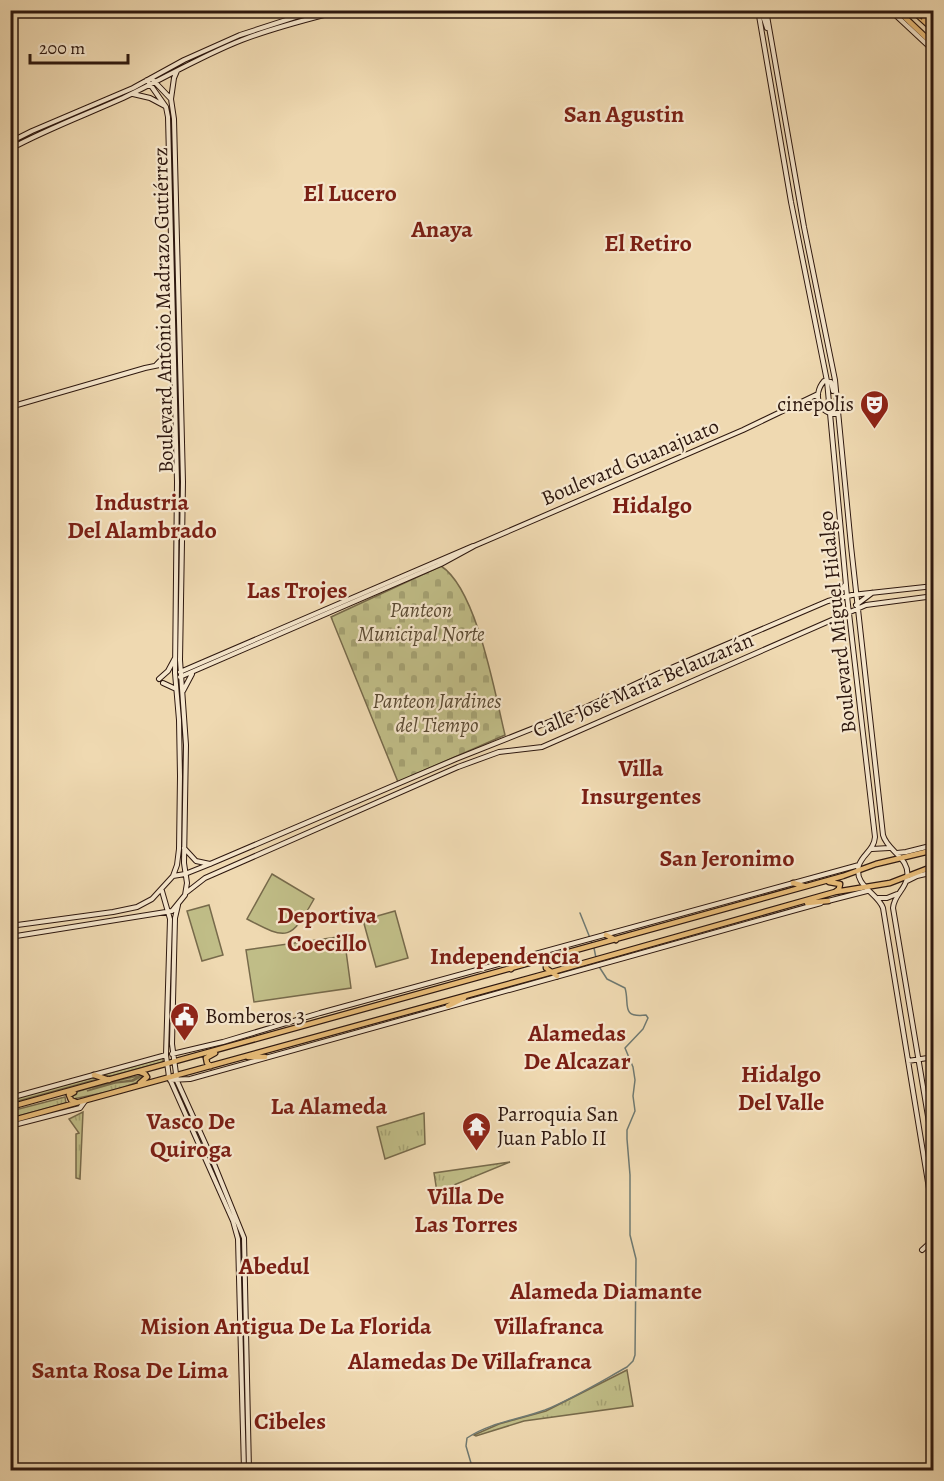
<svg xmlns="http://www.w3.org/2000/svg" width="944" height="1481" font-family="Alegreya,serif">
  <defs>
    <pattern id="grass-tufts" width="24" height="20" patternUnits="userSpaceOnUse" patternTransform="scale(1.5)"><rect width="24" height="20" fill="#c0bd87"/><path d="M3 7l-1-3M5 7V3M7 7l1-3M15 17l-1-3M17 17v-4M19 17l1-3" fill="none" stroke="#a5a273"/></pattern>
    <pattern id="cemetery-stones" width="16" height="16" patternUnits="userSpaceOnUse" patternTransform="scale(1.5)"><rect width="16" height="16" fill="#c0bd87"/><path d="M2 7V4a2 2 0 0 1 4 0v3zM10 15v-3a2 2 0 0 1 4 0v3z" fill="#a5a273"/></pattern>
  </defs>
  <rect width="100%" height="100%" fill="#efd9b1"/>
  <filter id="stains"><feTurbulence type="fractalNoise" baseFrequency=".00333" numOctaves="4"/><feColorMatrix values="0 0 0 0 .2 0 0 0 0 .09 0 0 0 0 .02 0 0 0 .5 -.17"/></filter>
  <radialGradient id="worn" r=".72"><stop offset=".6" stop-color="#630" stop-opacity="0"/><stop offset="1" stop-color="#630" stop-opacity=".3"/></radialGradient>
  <path fill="url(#grass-tufts)" stroke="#776a4b" stroke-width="1.5" d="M163,1058V1062L111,1076L102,1075Z
    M143,1075L132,1080L106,1084L87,1091L115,1083L133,1081L142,1076L143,1080L117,1090L73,1099L72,1096L77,1094H73L76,1092L106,1083Z
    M93,1078L98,1079L11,1103L23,1095Z
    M65,1097L66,1103L11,1118V1111Z
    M83,1112L80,1179L76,1178V1134L79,1133L69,1119Z
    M424,1113L425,1144L385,1159L377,1127Z
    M510,1162L437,1192L434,1173Z
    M627,1370L633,1406L524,1421L476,1436L474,1435L499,1424L546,1411Z"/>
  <path fill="url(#cemetery-stones)" stroke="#776a4b" stroke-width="1.5" d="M441,566C477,589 495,694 505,735L398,782L331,617Z"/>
  <path fill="#c0bd87" stroke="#776a4b" stroke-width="1.5" d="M272,874L314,899C291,940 288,941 247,919Z
    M209,905L223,955L202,961L187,911Z
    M395,911L408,958L376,967L363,920Z
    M344,936L351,988L254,1002L246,950Z"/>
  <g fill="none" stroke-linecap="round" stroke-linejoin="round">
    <path stroke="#6f7971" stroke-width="1.5" d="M903,10L915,24
      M925,33L934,40
      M580,913L592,943
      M594,948L596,958
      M473,1470L466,1446L467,1438C491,1422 518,1420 545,1410C574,1398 600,1382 627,1367L633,1361L635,1355L636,1259L630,1235V1175L627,1139V1130L635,1111L633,1096L635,1080L633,1067L625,1048L643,1029L648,1018L646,1015C620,1018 630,1004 625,988L607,979L598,965"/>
    <defs>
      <path id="secondary" d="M758,10L791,202L827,381L847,596L875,837C874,850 863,854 859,865C853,886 878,893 883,908L934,1219
        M766,10L804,227L835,380L851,546L883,835C887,851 911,858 907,878C905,890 894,895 893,908L934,1152
        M890,10L934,51
        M923,10L934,20
        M759,14L763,16L767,28
        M147,80L166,107L168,117L177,482L175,673L179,720L180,776L179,849L177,865L173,876
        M133,94L150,98L165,106
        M171,99L174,78L177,71
        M10,142L32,131L133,88L184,60L240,35L317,10
        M10,149C47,129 85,115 123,98C163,79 201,56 242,40C275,27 309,19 343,10
        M156,365L173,347
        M833,391L831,382L824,381C812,395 819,415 838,414
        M801,404L819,402
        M10,407L145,368L174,362
        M835,598L845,585
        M856,605L872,593
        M180,672L473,546
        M180,677L441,564L474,546L743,430L818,394
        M159,679L168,671L175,658
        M163,683L176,689
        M183,691L192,674
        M184,848L196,861L210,864
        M872,849L889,848
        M897,853L906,852L934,845
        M907,881L917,876L934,872
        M162,891L170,919L166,1055L169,1077L233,1221L238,1239L244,1470
        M187,892L205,878L458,767L499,752L542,747L866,605L934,596
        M878,898H887L897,894
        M828,901L867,891
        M178,905L175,918L172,1044L177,1081L210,1154L244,1238L249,1470
        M10,926L113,912L137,907L152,899L173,876L185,874L210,864L456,759L584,708L657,674L828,601L852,595L934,586
        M10,937L172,911L185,895L187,883L184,863L186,745L180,660L183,482L174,119L171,99L151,78
        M172,1054L223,1042L320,1013L859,865
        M908,1061L934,1057
        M170,1080L190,1079L821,903
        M10,1098L166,1055
        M10,1126L80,1108L85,1101
        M922,1250L934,1239"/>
      <path id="primary" d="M897,10L934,45
        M912,10L934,30
        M924,17L934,25
        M932,850L931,857L934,864
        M829,882L840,884L839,889L835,892
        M793,883L804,886
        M807,903L828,901
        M606,935L616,940
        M550,961L546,963V968L557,976
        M511,969L523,959
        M448,1006L464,998
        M248,1057H265
        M211,1066L207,1063L206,1058L215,1053
        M140,1072L145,1074L147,1077L140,1083
        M94,1075L109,1080
        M74,1092L69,1095L71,1100L76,1102
        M10,1107L843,876L876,864L934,850
        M10,1121L552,972L835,892L890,883L934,866"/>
    </defs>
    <use href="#secondary" stroke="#2e180f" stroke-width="6"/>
    <use href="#primary" stroke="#2e180f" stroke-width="7"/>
    <use href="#secondary" stroke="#f5e6cc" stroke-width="4"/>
    <use href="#primary" stroke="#e8bc78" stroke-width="4.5"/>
    <defs>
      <path id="primary-bridge" d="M916,10L924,17"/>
    </defs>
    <use href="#primary-bridge" stroke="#2e180f" stroke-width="7" stroke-linecap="butt"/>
    <use href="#primary-bridge" stroke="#e8bc78" stroke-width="4.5"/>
  </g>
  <defs>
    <symbol id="theatre-pin" viewBox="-11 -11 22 30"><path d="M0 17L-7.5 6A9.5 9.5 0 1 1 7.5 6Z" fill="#8f2418" stroke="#f5e6cc"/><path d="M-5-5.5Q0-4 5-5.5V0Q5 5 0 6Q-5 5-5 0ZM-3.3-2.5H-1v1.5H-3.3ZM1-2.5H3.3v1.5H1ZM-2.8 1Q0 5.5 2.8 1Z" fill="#fff"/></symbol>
    <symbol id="civic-pin" viewBox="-11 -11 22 30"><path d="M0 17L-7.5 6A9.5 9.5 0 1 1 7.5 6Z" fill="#8f2418" stroke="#f5e6cc"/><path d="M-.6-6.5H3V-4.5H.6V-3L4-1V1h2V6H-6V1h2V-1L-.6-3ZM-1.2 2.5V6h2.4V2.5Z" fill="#fff"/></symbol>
    <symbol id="temple-pin" viewBox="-11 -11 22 30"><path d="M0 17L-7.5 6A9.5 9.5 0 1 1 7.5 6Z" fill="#8f2418" stroke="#f5e6cc"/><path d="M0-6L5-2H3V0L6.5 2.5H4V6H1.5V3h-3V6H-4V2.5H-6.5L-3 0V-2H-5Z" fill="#fff"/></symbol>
  </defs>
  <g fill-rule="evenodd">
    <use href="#theatre-pin" x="858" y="388" width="33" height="45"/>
    <use href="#civic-pin" x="168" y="1000" width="33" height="45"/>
    <use href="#temple-pin" x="460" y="1110" width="33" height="45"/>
  </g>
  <g text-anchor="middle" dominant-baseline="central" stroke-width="4.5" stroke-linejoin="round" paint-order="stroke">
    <g font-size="21" fill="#2e180f" stroke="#f5e6cc">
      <text transform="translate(163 310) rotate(-91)">Boulevard Antônio Madrazo Gutiérrez</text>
      <text transform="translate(630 462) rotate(-23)">Boulevard Guanajuato</text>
      <text transform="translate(837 622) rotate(-96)">Boulevard Miguel Hidalgo</text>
      <text transform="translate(643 685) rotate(-23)">Calle José María Belauzarán</text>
    </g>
    <g font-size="21" fill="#2e180f" stroke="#f5e6cc" text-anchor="start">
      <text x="854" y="404" text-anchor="end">cinepolis</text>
      <text x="205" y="1016">Bomberos 3</text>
      <text x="497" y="1114">Parroquia San<tspan x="497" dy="24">Juan Pablo II</tspan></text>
    </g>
    <g font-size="21" font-style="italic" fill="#5a4a33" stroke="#f5e6cc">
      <text x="421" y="610">Panteon<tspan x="421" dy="24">Municipal Norte</tspan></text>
      <text x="437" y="701">Panteon Jardines<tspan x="437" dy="24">del Tiempo</tspan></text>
    </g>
    <g font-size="24" font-weight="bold" fill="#7a1f14" stroke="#f5e6cc">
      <text x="624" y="114">San Agustin</text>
      <text x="350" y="193">El Lucero</text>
      <text x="442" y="229">Anaya</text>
      <text x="648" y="243">El Retiro</text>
      <text x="142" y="502">Industria<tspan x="142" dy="28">Del Alambrado</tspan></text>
      <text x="652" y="505">Hidalgo</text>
      <text x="297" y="590">Las Trojes</text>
      <text x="641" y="768">Villa<tspan x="641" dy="28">Insurgentes</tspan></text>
      <text x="727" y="858">San Jeronimo</text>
      <text x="327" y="915">Deportiva<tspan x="327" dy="28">Coecillo</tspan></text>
      <text x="505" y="956">Independencia</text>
      <text x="577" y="1033">Alamedas<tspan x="577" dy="28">De Alcazar</tspan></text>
      <text x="781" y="1074">Hidalgo<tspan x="781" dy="28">Del Valle</tspan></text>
      <text x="329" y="1106">La Alameda</text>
      <text x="191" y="1121">Vasco De<tspan x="191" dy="28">Quiroga</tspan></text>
      <text x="466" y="1196">Villa De<tspan x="466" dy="28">Las Torres</tspan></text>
      <text x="274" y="1266">Abedul</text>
      <text x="606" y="1291">Alameda Diamante</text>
      <text x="286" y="1326">Mision Antigua De La Florida</text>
      <text x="549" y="1326">Villafranca</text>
      <text x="470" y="1361">Alamedas De Villafranca</text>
      <text x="130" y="1370">Santa Rosa De Lima</text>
      <text x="290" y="1421">Cibeles</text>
    </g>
  </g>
  <rect width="944" height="1481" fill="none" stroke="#efd9b1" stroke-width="36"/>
  <rect x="12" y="12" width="920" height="1457" fill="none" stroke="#2e180f" stroke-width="3"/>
  <rect x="18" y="18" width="908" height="1445" fill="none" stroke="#2e180f" stroke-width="1.5"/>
  <path d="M30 54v9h98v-9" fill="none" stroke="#2e180f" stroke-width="3"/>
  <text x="39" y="54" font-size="18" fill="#2e180f" stroke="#f5e6cc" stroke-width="4.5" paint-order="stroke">200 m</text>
  <rect width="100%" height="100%" filter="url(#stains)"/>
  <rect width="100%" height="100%" fill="url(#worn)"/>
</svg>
